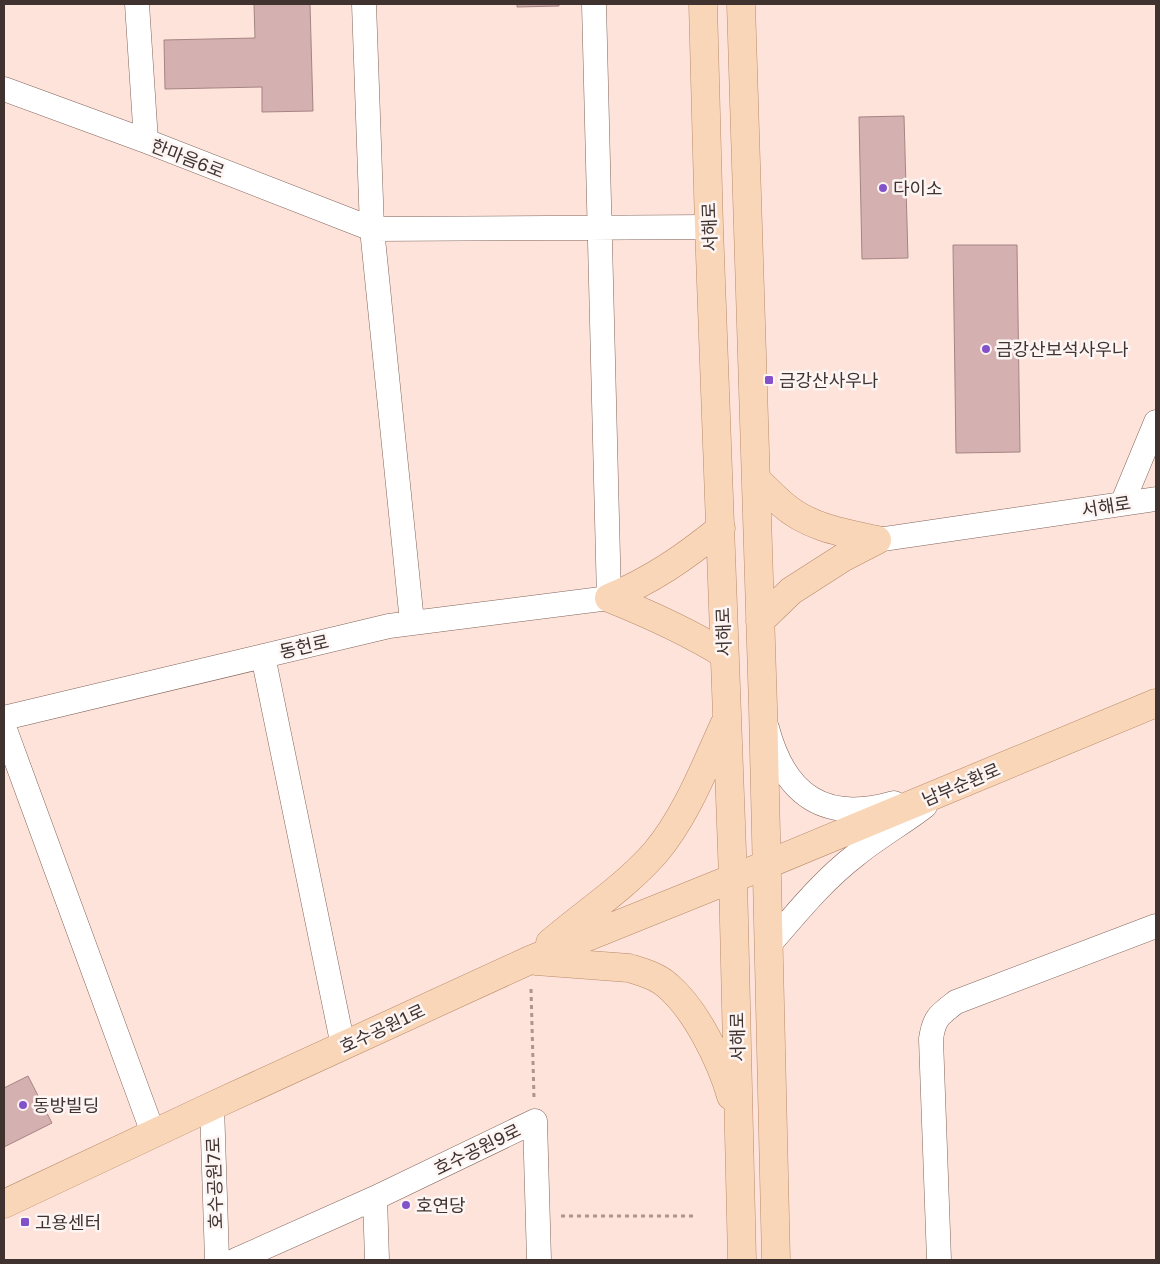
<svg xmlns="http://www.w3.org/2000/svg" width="1160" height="1264" font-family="'Golos Text','Noto Sans KR',sans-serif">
  <rect width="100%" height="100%" fill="#fee3da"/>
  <path fill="#d4b1b0" stroke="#a58483" d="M254,4H310L313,111L262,112V87L165,89L164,40L255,38Z
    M517,4H559V6L517,7Z
    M904,116L908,258L862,259L859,117Z
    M953,245H1017L1020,452L956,453Z
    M28,1076L52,1123L4,1147V1088Z"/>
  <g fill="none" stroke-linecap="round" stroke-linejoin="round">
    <defs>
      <path id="minor" d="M137,4L146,141
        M364,4L372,229L412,622
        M4,89L146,141L372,229L709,227
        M1122,504L1156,422
        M877,540L1156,499
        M263,656L343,1046
        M4,718L389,626L609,598L594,4
        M4,727L153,1133
        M767,728C785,796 825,823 894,803
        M768,946C796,914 822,881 856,855C878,837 903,823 925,806
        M212,1106L217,1260
        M375,1198L377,1260
        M236,1260L375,1198L535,1121L539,1260
        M939,1260L931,1039C934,1018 939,1015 956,1002L1156,926"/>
      <path id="major" d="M703,4L709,227L733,878L742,1260
        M741,4L763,707L776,1260
        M756,479C764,487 772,495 781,503C807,527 843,533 877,540
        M609,598C652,580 684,558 721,528
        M609,598C649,614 687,631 724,654
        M760,621L791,591L844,557L877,540
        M550,943C585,913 624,888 655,853C685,818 705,767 724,725
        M536,961L629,968C642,972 657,976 668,986C696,1010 721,1061 731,1096
        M4,1204L212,1106L530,960L751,871L1156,703"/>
    </defs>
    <use href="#minor" stroke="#81645a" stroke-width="25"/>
    <use href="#major" stroke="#b78b6a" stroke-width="29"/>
    <path stroke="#ab968f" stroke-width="3" stroke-dasharray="4 4" stroke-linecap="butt" d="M531,989L534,1098
      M561,1216H694"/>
    <use href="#minor" stroke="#fff" stroke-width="24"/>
    <use href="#major" stroke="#fad6b8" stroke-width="28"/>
  </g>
  <g fill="#8351ca" stroke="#fcf5f3" stroke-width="2">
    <circle cx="883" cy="188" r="5"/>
    <circle cx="986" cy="349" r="5"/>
    <rect x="764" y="375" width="10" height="10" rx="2.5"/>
    <circle cx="23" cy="1105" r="5"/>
    <circle cx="406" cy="1205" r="5"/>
    <rect x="20" y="1217" width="10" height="10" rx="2.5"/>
  </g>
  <g text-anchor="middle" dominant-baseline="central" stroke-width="5" stroke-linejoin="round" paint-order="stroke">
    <g font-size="18" fill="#40332f" stroke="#fcf5f3">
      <text transform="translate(188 158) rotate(21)">한마음6로</text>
      <text transform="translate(709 227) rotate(-92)">서해로</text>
      <text transform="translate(1106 506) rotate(-9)">서해로</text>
      <text transform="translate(723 632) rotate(-92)">서해로</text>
      <text transform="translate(304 646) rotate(-13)">동헌로</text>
      <text transform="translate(961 784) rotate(-23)">남부순환로</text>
      <text transform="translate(382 1028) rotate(-25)">호수공원1로</text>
      <text transform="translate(737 1037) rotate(-91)">서해로</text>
      <text transform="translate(477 1149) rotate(-26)">호수공원9로</text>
      <text transform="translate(214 1183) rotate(-92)">호수공원7로</text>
    </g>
    <g font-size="18" fill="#40332f" stroke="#fcf5f3" text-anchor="start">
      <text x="893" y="188">다이소</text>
      <text x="996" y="349">금강산보석사우나</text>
      <text x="779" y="380">금강산사우나</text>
      <text x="33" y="1105">동방빌딩</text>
      <text x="416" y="1205">호연당</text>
      <text x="35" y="1222">고용센터</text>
    </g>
  </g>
  <rect width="1160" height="1264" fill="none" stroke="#40332f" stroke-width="10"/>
</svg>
